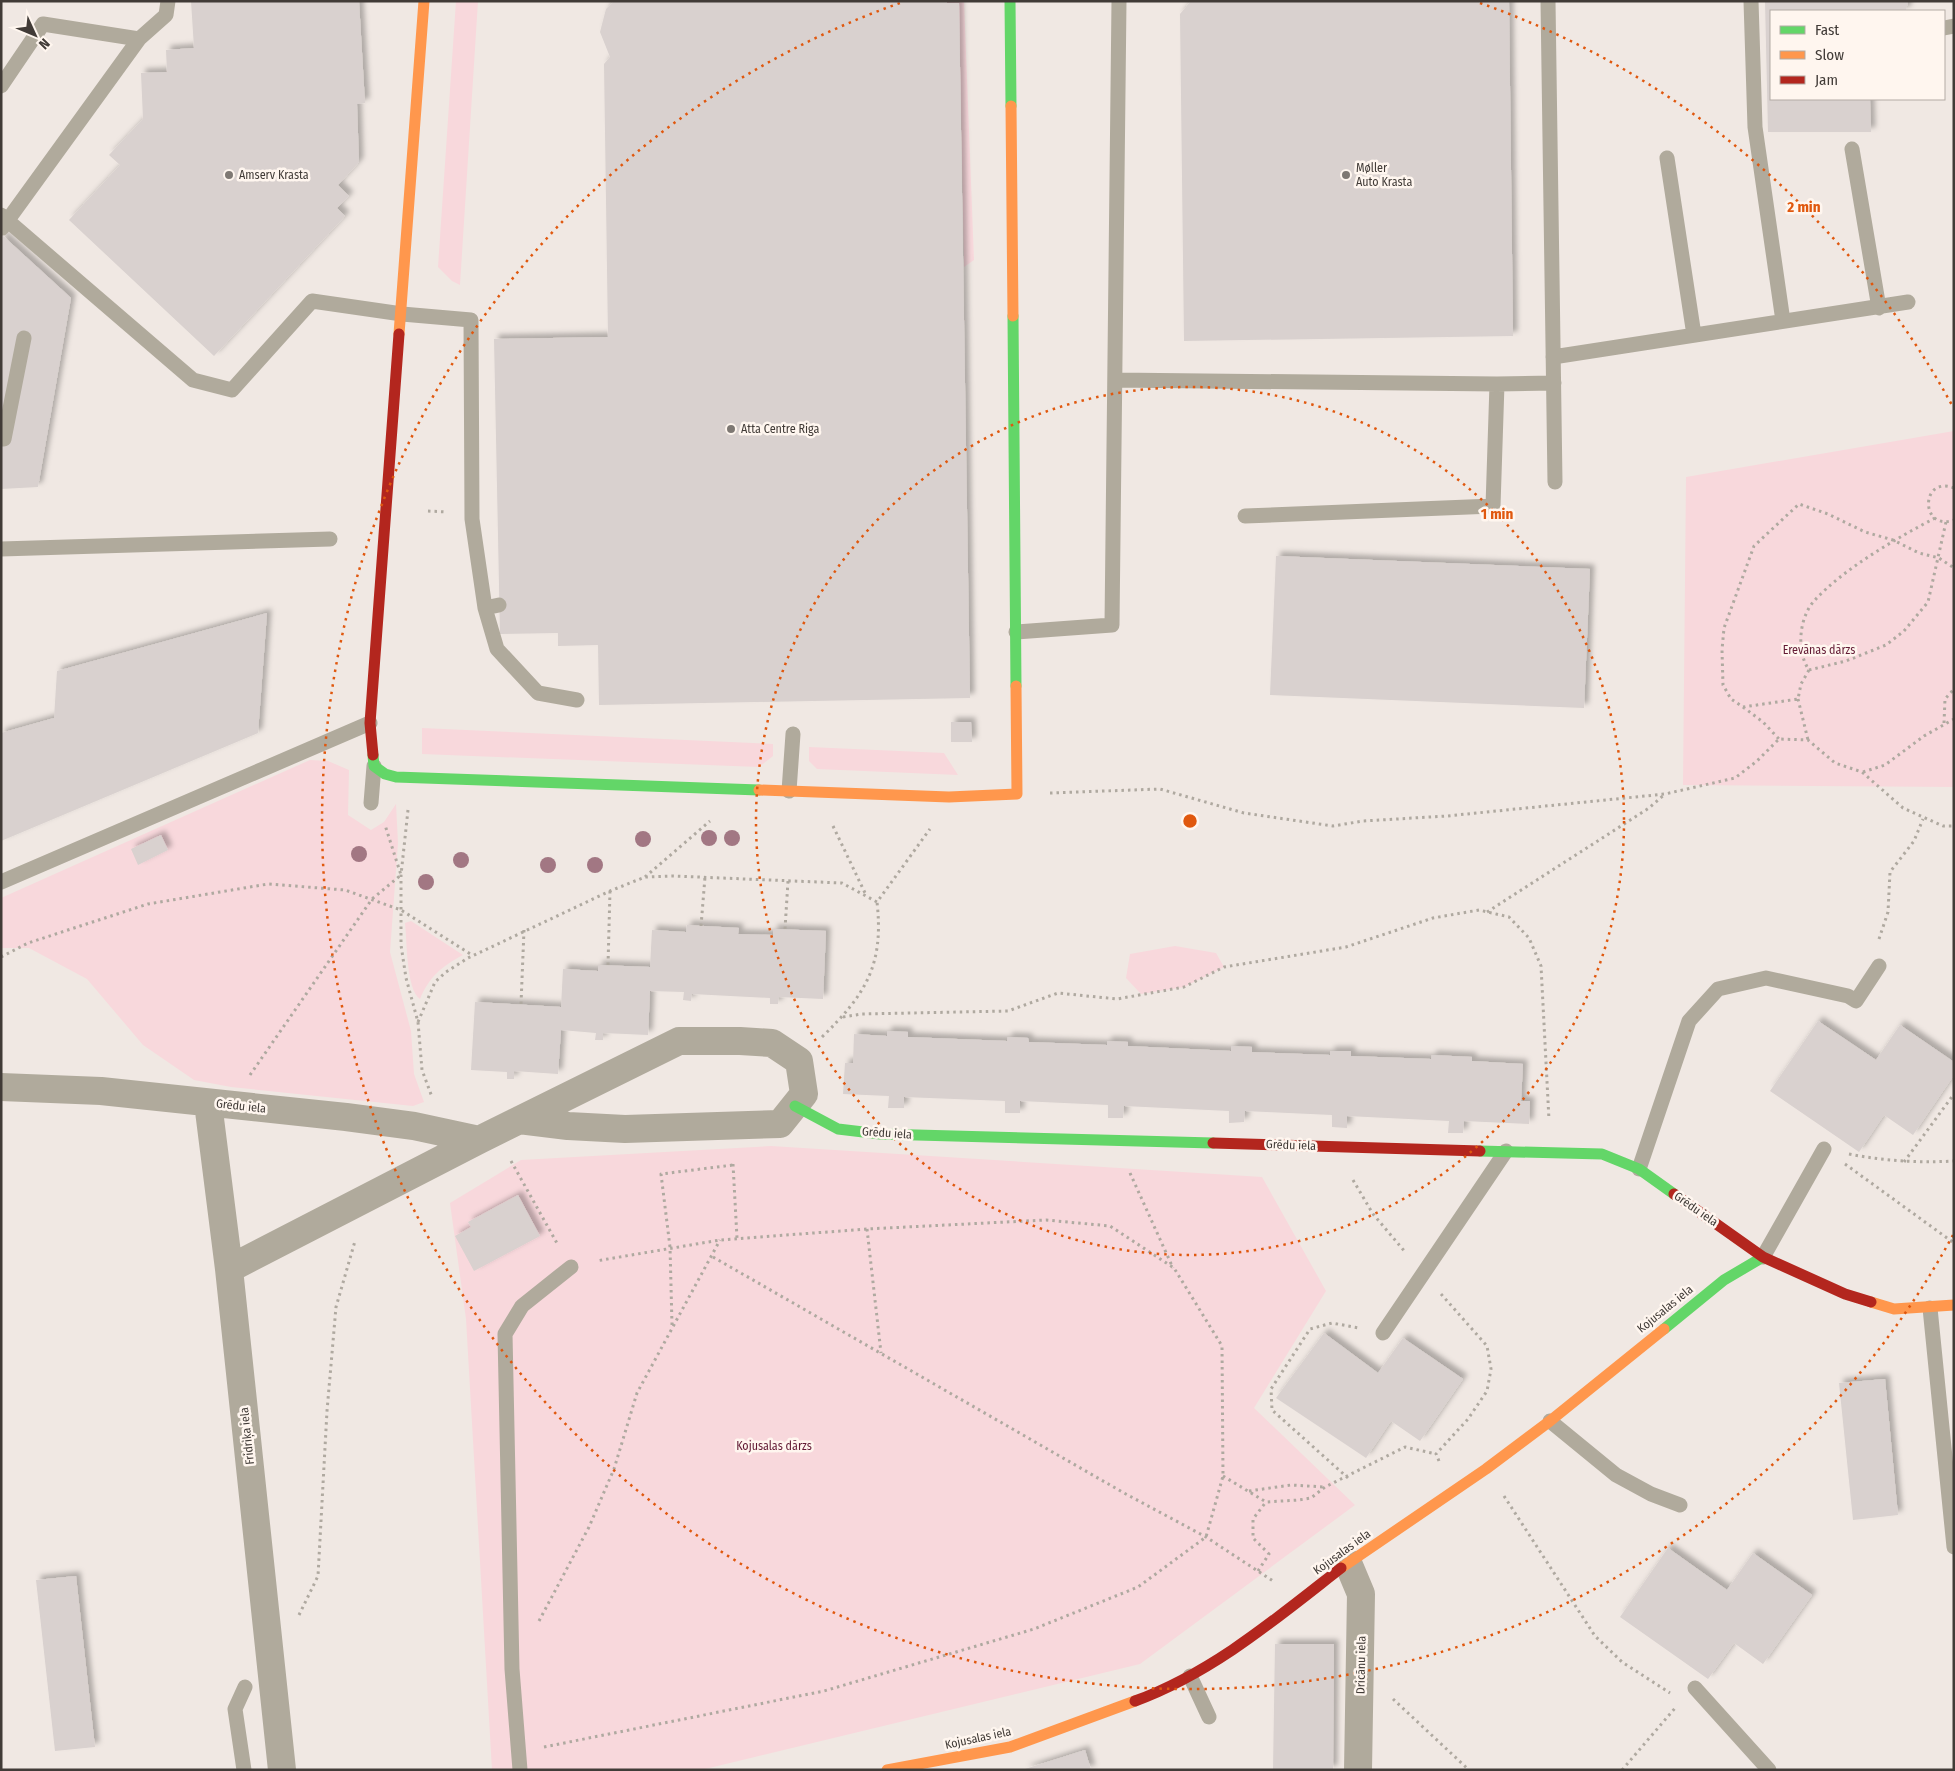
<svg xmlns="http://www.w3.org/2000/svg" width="1955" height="1771" font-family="'Fira Sans Condensed',sans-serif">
  <defs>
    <filter id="shadow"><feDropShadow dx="4.5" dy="-4.5" stdDeviation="2.5" flood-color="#0004"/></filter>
  </defs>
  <rect width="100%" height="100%" fill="#f0e8e3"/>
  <path fill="#f8d8dc" d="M456,1H478L460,285L452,281L438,267Z
    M947,1H964L974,260L964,267L959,4L947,3Z
    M1954,431V787L1683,785L1686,477Z
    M422,728L773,744V756L759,767L422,754Z
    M809,747L944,753L958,775L817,769L809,761Z
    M310,760L328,761L349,770L348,815L371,830L384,822L396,804L398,843L390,952L411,1031L414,1074L424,1102L413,1106L231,1087L194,1080L143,1045L87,979L29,948H1V898Z
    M411,921L463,955C442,966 429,977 420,999C406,990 407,939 405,923Z
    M1175,946L1216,953L1224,967L1184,987L1141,994L1126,978L1130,954Z
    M771,1146L1262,1177L1326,1291L1254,1408L1355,1505L1140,1664L701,1770H492L466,1319L450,1203L521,1160Z"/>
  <path fill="#d9d1cf" filter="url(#shadow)" d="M191,1H359L365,103L357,104L359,162L338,185L349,196L337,208L345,216L214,356L69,220L120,165L109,155L143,119L141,73L167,72L166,50L194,48Z
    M614,1H947V3H959L970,698L599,705L598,645L558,646V633L500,634L494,339L608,337L604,64L610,57L600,32L606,9Z
    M1191,1H1509L1513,336L1184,341L1180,14Z
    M1765,1H1908L1906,11H1771V99H1870L1871,132H1768Z
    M1,234L71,298L38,487L1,489Z
    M1276,556L1590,569L1584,708L1270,695Z
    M267,613L258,733L1,841V733L54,718L57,671Z
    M951,722H971L972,742H951Z
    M161,835L168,850L138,865L131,849Z
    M687,925L739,928L738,934L773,935V929L826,931L823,999L779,997L778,1004H770V998L692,994L691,1001L683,1000L684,992L650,991L648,1035L603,1033V1040H595L596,1033L561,1030L558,1074L514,1071V1079H507V1072L471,1070L475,1002L561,1007L563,969L598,971V965L650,967L652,930L686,932Z
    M1818,1021L1876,1060L1900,1025L1954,1062V1075L1913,1135L1884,1115L1859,1152L1770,1091Z
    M887,1031L908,1032V1037L1007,1041L1008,1037L1028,1038L1029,1042L1107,1045V1041L1128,1042V1046L1231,1051V1046L1252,1047V1052L1330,1055V1051H1351V1056L1431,1059L1432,1055L1472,1057V1061L1523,1064L1521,1101H1530L1529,1124L1464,1121L1463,1133H1448L1449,1121L1347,1116V1128L1332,1127V1115L1245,1111L1244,1122L1229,1123V1111L1124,1106L1123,1118H1108V1105L1020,1101V1113H1005V1101L904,1097V1108H888L889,1096L843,1094L845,1063H853L854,1034L887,1036Z
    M518,1195L540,1236L474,1271L455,1236L471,1227L468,1222Z
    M1324,1333L1378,1373L1403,1338L1463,1379L1420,1441L1391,1421L1366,1458L1276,1398Z
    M1885,1379L1898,1515L1853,1520L1839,1383Z
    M1668,1548L1727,1590L1753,1553L1812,1595L1763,1664L1734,1643L1708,1679L1620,1617Z
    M76,1576L95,1747L55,1751L36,1580Z
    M1275,1644H1334L1333,1770H1273Z
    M1085,1750L1091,1770H1025V1769Z"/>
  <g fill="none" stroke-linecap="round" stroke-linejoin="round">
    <path stroke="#afa9a0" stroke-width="3" stroke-dasharray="2.5 4" stroke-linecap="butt" d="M1954,488C1920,475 1920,532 1954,520
      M428,511L447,512
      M1935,518C1897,538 1843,569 1814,601C1799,618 1796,651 1809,670L1801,684L1798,699L1743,707L1731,699L1723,685L1722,650L1724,628L1754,546L1799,504L1828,514L1865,532L1893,540L1919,553L1939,558L1954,568
      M1809,670L1846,661L1886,645L1904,631L1928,602L1946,522
      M1798,699L1808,740
      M1743,707L1763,722L1779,739
      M1944,723L1945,699L1954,689
      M1863,772L1885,765L1924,736L1954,719
      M1050,793L1160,789L1244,813L1333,826L1363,821L1447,816L1665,794L1735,778L1757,761L1779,739L1808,740L1835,763L1862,772L1903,808L1943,826H1954
      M408,810L401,875V945L406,978L418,1022L422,1070L432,1097
      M833,826L866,895
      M645,877L710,821
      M1487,912L1649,808L1665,794
      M701,926L705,877
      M785,929L788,881
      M1879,939L1888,912L1890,872L1914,841L1923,819
      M1,957L28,943L148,904L268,884L345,890L401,910L472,955
      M608,965L610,891
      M521,1004L524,930
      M843,1017L862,1014L1008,1011L1058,993L1117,999L1184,987L1224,967L1346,947L1433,918L1479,910L1509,917L1529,938L1541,966L1549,1120
      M418,1022L435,982L446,972L468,958L610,891L645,877L673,876L842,883L877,902L930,829
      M822,1037C866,994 884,965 877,902
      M250,1075L372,899L401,875L385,825
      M1849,1154C1885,1161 1918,1163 1954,1161
      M511,1161L558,1245
      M1904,1162L1954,1094
      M733,1164L737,1238
      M1845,1164L1954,1243
      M1130,1173L1173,1268
      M1353,1180L1373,1214L1406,1253
      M867,1229L881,1353
      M713,1257L1124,1493L1206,1537L1273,1581
      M672,1325L670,1247L661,1174L733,1165
      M1439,1461L1436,1454L1468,1419L1487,1391L1491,1369L1487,1346L1441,1294
      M1223,1476L1266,1502L1299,1500L1311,1498L1325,1487L1405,1447L1436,1454
      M1348,1478L1272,1410L1271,1389L1310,1329L1332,1323L1359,1328
      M1249,1491L1291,1485L1324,1487
      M1504,1496L1595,1636L1622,1662L1670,1693
      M1258,1571L1269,1554L1253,1538V1519L1266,1502
      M299,1615L318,1576L327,1411L336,1307L355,1241
      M539,1621L589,1527L614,1469L637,1393L720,1240
      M1393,1699L1469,1770
      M544,1747L824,1691L1034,1629L1138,1587L1206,1537L1223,1476L1222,1346L1174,1268L1110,1226L1046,1220L867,1229L720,1240L596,1261
      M1622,1770L1676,1707"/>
    <path stroke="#b0aa9c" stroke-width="15" d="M1548,1L1555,482
      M1751,1L1755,127L1783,321
      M1944,28L1954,26
      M1,86L43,24L139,39
      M1852,149L1879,308
      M1667,158L1694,335
      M1,215L193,380L232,390L312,301L402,314L471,320L472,519L485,608L499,605
      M2,228L139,39L166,15L168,1
      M1553,357L1908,302
      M1115,380L1497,384L1554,383
      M1,439H4L24,338
      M1245,516L1493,506L1497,384
      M1,549L330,539
      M485,608L497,649L538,693L577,700
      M1016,632L1112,625L1119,1
      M789,791L793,734
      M371,803L374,766
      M1,882L370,723
      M1639,1169L1689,1021L1718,989L1766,978L1848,996L1856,1001L1879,966
      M1763,1257L1824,1149
      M1930,1308L1954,1547
      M1383,1333L1506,1151
      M1550,1421L1616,1475L1651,1494L1680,1505
      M1190,1676L1209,1717
      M1695,1688L1769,1770
      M244,1770L235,1709L245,1687
      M520,1770L512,1669L505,1334L522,1306L571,1267"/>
    <path stroke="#b0aa9c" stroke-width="28" d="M1,1087L101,1091L346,1117L414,1126L479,1140
      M208,1103L229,1269L282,1770
      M229,1269L479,1140L679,1041H740L772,1043L799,1061L804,1094L780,1124L625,1129L568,1126L519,1120
      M1348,1563L1361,1594L1358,1770"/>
    <path stroke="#63d668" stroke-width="11" d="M1010,1L1011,106
      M1013,316L1016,686
      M373,755L374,766L385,774L396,777L759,790
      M795,1106L838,1129L880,1134L1213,1143
      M1480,1151L1602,1154L1639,1169L1674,1194
      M1664,1329L1724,1280L1763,1257"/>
    <path stroke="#ff974d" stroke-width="11" d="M1011,106L1013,316
      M399,334L424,1
      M759,790L949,797L1017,794L1016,686
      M1871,1302L1894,1309L1954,1305
      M1341,1568L1486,1469L1550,1421L1664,1329
      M887,1770L1010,1747L1135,1701"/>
    <path stroke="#b3261e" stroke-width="11" d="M373,755L370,723L399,334
      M1213,1143L1480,1151
      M1674,1194L1763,1257L1845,1294L1871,1302
      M1135,1701C1212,1673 1277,1618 1341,1568"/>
  </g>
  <g fill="#a27783">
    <circle cx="709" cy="838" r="8"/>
    <circle cx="732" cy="838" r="8"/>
    <circle cx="643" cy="839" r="8"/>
    <circle cx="359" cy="854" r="8"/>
    <circle cx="461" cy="860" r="8"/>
    <circle cx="548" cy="865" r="8"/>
    <circle cx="595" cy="865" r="8"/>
    <circle cx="426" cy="882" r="8"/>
  </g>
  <g fill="none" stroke="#e0580e" stroke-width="2.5" stroke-dasharray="2.5 5">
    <circle cx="1190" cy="821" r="434"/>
    <path d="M1953 1235A868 868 0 1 1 900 3M1480 3A868 868 0 0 1 1953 407"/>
  </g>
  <g fill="#7e7873" stroke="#fff6ef" stroke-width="2">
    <circle cx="229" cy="175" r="5"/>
    <circle cx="1346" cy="175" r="5"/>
    <circle cx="731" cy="429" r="5"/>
  </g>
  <g text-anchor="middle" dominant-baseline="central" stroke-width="5" stroke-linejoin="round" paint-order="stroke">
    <g font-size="12" fill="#413b37" stroke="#fff6ef" text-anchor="start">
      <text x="1356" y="168">Møller<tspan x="1356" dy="14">Auto Krasta</tspan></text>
      <text x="239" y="175">Amserv Krasta</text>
      <text x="741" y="429">Atta Centre Riga</text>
    </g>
    <g font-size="12" fill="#621a34" stroke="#fff6ef">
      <text x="1819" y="650">Erevānas dārzs</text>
      <text x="774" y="1446">Kojusalas dārzs</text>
    </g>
    <g font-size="12" fill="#413b37" stroke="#fff6ef">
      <text transform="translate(241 1106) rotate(6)">Grēdu iela</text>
      <text transform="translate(887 1133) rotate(4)">Grēdu iela</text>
      <text transform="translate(1291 1145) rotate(2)">Grēdu iela</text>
      <text transform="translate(1696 1209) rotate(35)">Grēdu iela</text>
      <text transform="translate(1665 1309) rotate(-39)">Kojusalas iela</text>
      <text transform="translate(247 1436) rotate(-96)">Fridriķa iela</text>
      <text transform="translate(1342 1552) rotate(-36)">Kojusalas iela</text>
      <text transform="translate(1361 1665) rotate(-89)">Dricānu iela</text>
      <text transform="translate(978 1738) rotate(-12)">Kojusalas iela</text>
    </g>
  </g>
  <circle cx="1190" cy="821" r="8" fill="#e0580e" stroke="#fff6ef" stroke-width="2.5"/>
  <g font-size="15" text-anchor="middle" font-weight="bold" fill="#e0580e" stroke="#fff6ef" stroke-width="5" stroke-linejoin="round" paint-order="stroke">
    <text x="1804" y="212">2 min</text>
    <text x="1497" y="519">1 min</text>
  </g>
  <rect width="1955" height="1771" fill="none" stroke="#413b37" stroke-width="5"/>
  <rect x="1770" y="10" width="175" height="90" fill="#fff6ef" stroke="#b3aba5"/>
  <rect x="1780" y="26" width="25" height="8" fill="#63d668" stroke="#b3aba5"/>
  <text x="1815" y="35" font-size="15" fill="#413b37">Fast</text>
  <rect x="1780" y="51" width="25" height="8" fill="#ff974d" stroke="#b3aba5"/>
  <text x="1815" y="60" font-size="15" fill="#413b37">Slow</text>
  <rect x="1780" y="76" width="25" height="8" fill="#b3261e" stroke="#b3aba5"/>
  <text x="1815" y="85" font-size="15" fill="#413b37">Jam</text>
  <g transform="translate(35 35) rotate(134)" stroke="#fff6ef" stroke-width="4" paint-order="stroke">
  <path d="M0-4L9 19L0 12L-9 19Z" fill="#413b37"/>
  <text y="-8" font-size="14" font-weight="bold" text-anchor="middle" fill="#413b37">N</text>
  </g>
</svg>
